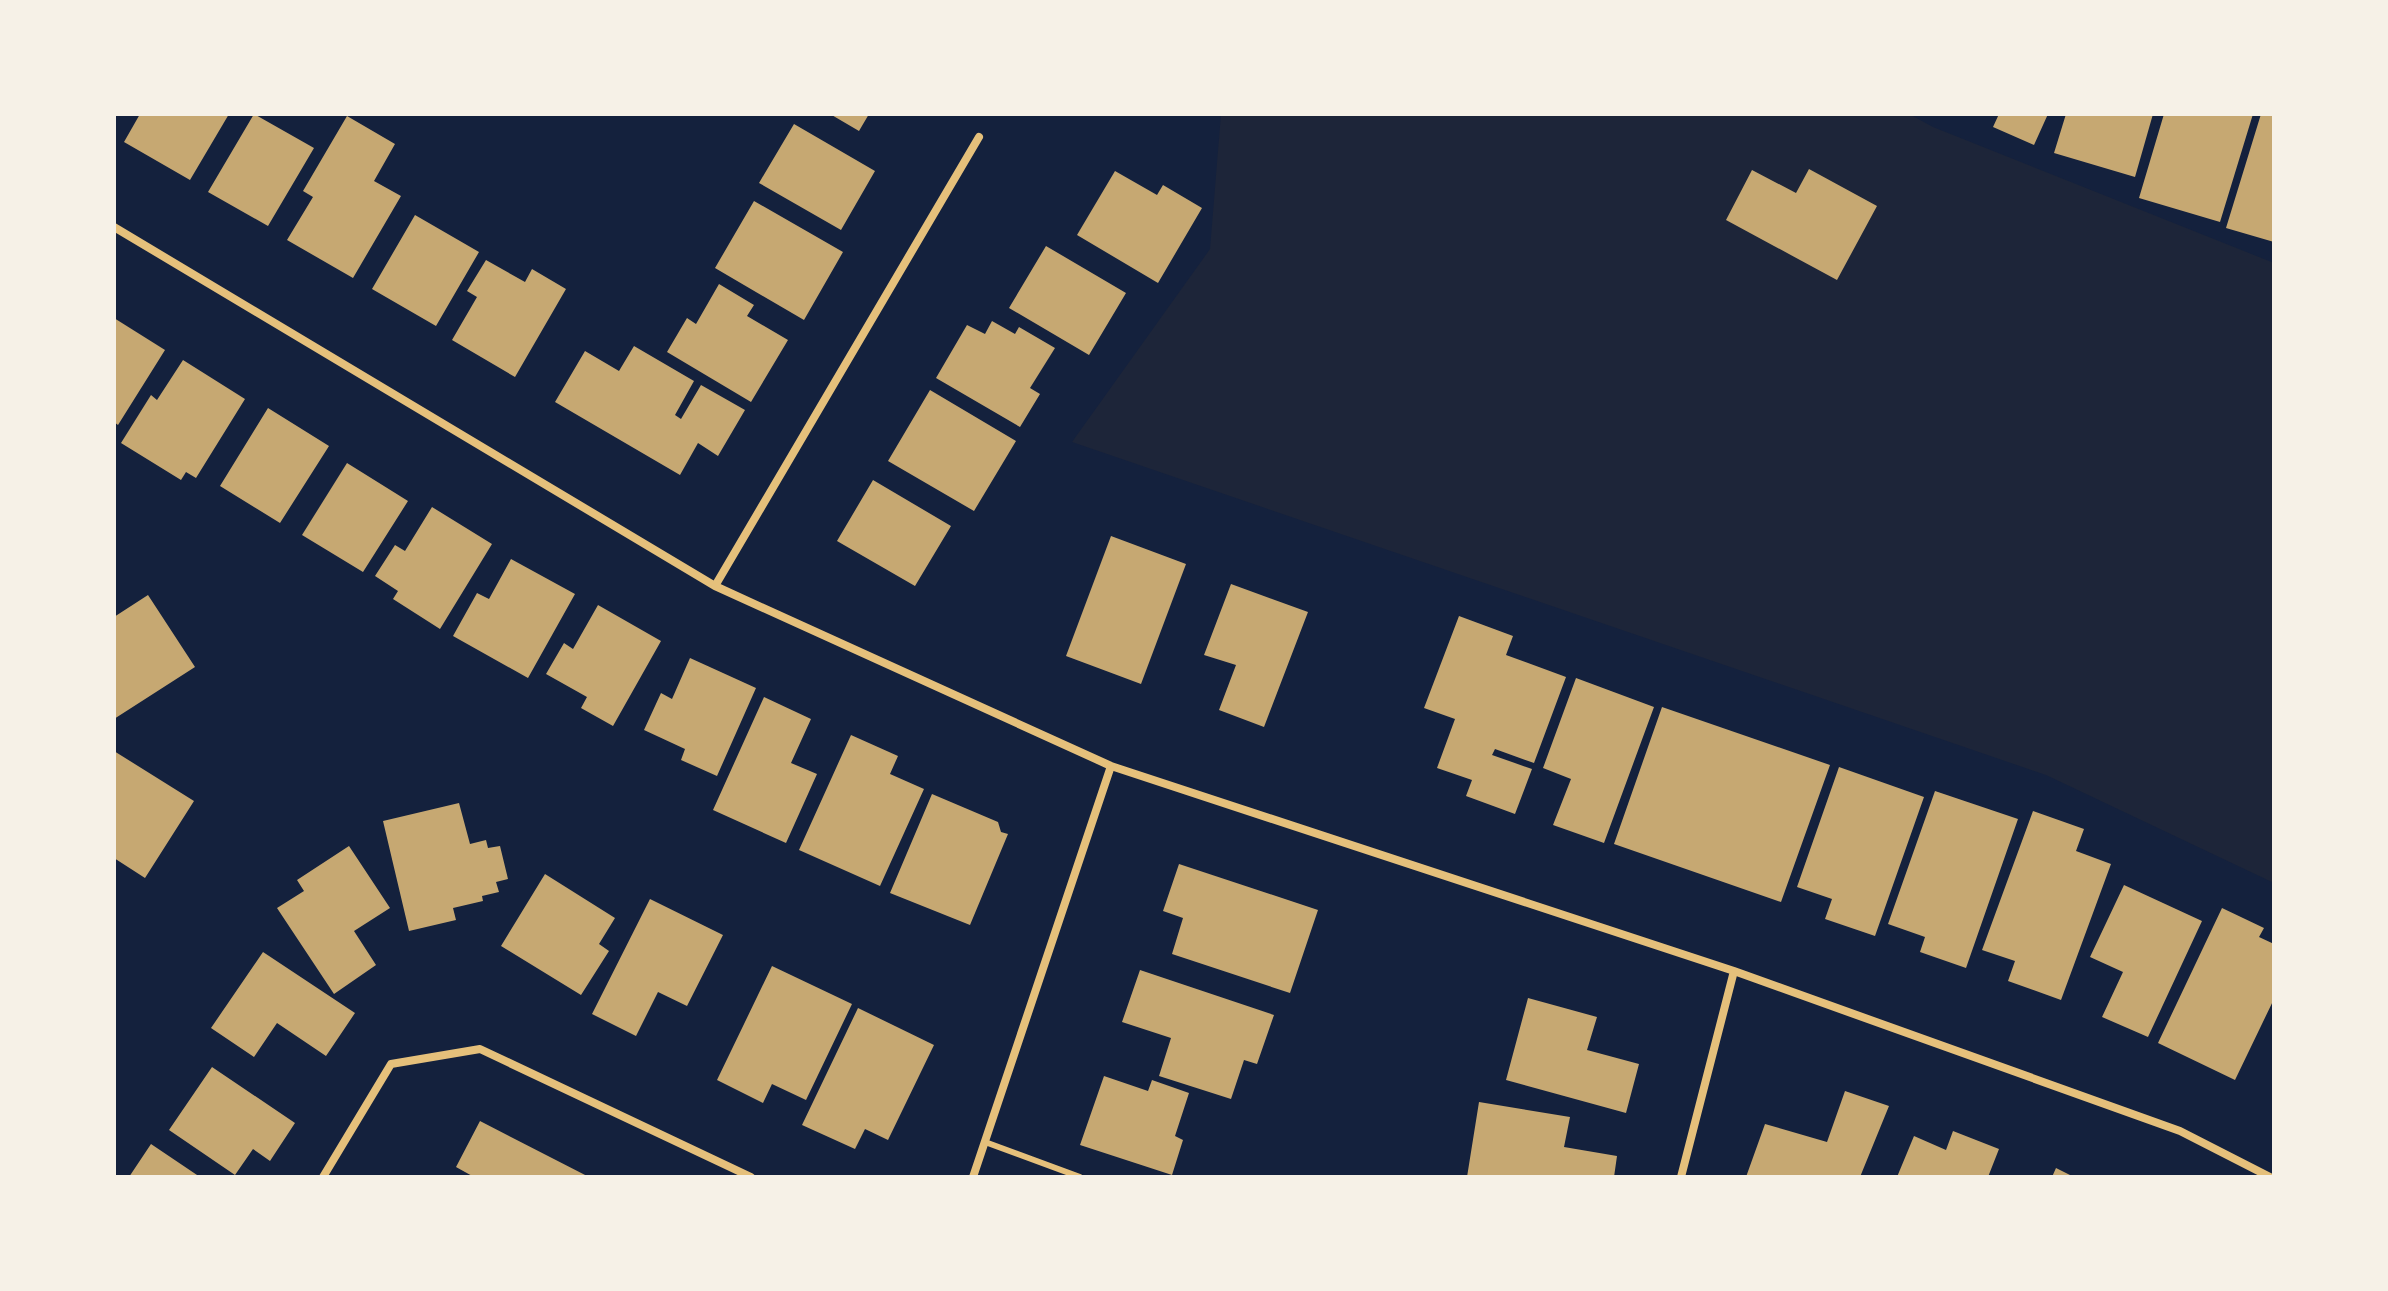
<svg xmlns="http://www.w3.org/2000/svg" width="2388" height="1291" font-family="'Public Sans',sans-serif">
  <rect width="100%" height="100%" fill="#14213d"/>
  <path fill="#1d2539" d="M1221,114H1909L1933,127L2274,263V883L2046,775L1072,442L1210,249Z"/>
  <path fill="#c6a872" d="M140,114H229L190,180L124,142Z
    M254,114L314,148L268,226L208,192Z
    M830,114H869L859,131Z
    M1999,114H2048L2034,145L1993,127Z
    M2066,114H2153L2135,177L2054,153Z
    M2164,114H2253L2220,222L2139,198Z
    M2261,114H2274V242L2226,228Z
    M347,116L395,144L374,181L401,196L353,278L287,240L313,197L303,191Z
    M794,124L875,171L841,230L759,183Z
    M1809,169L1877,206L1837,280L1726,220L1752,170L1796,193Z
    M1115,171L1157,195L1163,185L1202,208L1158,283L1077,235Z
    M754,201L843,252L804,320L715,268Z
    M415,215L479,252L436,326L372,289Z
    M1046,246L1126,293L1089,355L1009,308Z
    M486,260L525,282L532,269L566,289L515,377L452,340L477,297L467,291Z
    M719,284L754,305L747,316L788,340L751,402L667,352L687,318L696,324Z
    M114,318L165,350L118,425L114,422Z
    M992,321L1015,334L1019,327L1055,348L1030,388L1040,394L1020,427L936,378L967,325L985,334Z
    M634,346L694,381L675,415L681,419L701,385L745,410L718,456L698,443L680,475L555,402L585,351L619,371Z
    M183,360L245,399L196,478L186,472L181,480L121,443L151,395L157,400Z
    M930,390L1016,441L974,511L888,461Z
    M268,408L329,446L280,523L220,486Z
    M347,463L408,501L363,572L302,535Z
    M873,480L951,526L915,586L837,541Z
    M432,507L492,544L440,629L393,599L398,591L375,576L395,545L405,551Z
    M1111,536L1186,564L1141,684L1066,656Z
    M511,559L575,594L528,678L453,636L477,593L489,599Z
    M1231,584L1308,612L1264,727L1219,710L1236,665L1204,655Z
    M148,595L195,667L114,719V617Z
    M598,605L661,641L613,726L581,708L587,697L546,674L564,643L573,649Z
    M1459,616L1513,636L1506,655L1566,677L1534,763L1495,749L1492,755L1532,769L1515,814L1466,796L1472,780L1437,768L1455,719L1424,708Z
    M690,658L756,688L717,776L681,760L685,749L644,730L661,693L672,699Z
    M1576,678L1654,707L1604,843L1553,825L1571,779L1543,768Z
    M764,697L811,719L791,763L817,774L786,843L713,810Z
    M1662,707L1830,765L1781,902L1614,844Z
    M851,735L898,756L890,774L924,789L880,886L799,850Z
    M114,751L194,801L145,878L114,858Z
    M1839,767L1924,797L1875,936L1825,919L1832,899L1797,887Z
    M1935,791L2018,819L1966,968L1920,952L1925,937L1888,924Z
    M932,794L998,822L1001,832L1008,834L970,925L890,893Z
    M459,803L470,844L486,840L488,848L500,846L508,879L496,882L499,892L482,896L483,901L453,908L456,920L409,931L383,821Z
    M2033,811L2084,829L2076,851L2111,864L2061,1000L2008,981L2015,961L1982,950Z
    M349,846L390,908L354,931L376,965L334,994L277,908L304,891L297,880Z
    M1179,864L1318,910L1290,993L1172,954L1183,918L1163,911Z
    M545,874L615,918L599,944L609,951L581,995L501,946Z
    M2124,885L2202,921L2148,1037L2102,1017L2123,972L2090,957Z
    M650,899L723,935L687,1006L658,992L636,1036L592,1014Z
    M2222,908L2264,928L2259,937L2274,944V999L2235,1080L2158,1043Z
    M263,952L355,1013L326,1056L277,1023L254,1057L211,1028Z
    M772,966L852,1004L806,1100L772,1084L763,1103L717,1080Z
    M1140,970L1274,1015L1257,1064L1244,1060L1231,1099L1159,1076L1171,1038L1122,1022Z
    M1528,998L1597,1017L1587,1050L1639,1064L1626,1113L1506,1080Z
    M858,1008L934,1045L888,1140L865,1129L855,1149L802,1125Z
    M212,1067L295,1123L270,1161L253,1149L235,1175L169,1130Z
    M1104,1076L1148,1091L1152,1080L1189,1093L1175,1136L1183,1140L1172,1175L1080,1145Z
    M1845,1091L1889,1106L1860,1177H1746L1765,1124L1827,1142Z
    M1479,1102L1570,1117L1564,1147L1617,1156L1614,1177H1467Z
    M480,1121L589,1177H474L456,1167Z
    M1953,1131L1999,1149L1988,1177H1897L1914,1136L1946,1150Z
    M151,1144L200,1177H129Z
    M2056,1168L2074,1177H2052Z"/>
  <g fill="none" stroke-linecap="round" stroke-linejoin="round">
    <path stroke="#e5c07b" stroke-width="6" d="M985,1142L1080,1177"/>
    <path stroke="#e5c07b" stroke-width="8" d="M114,227L715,586L1111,766L1734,971L2180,1131L2270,1177
      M715,586L979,137
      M323,1177L391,1064L480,1049L751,1177
      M973,1177L1111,766
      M1681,1177L1734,971"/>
  </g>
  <rect width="2388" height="1291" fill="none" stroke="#f6f1e7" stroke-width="232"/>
</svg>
